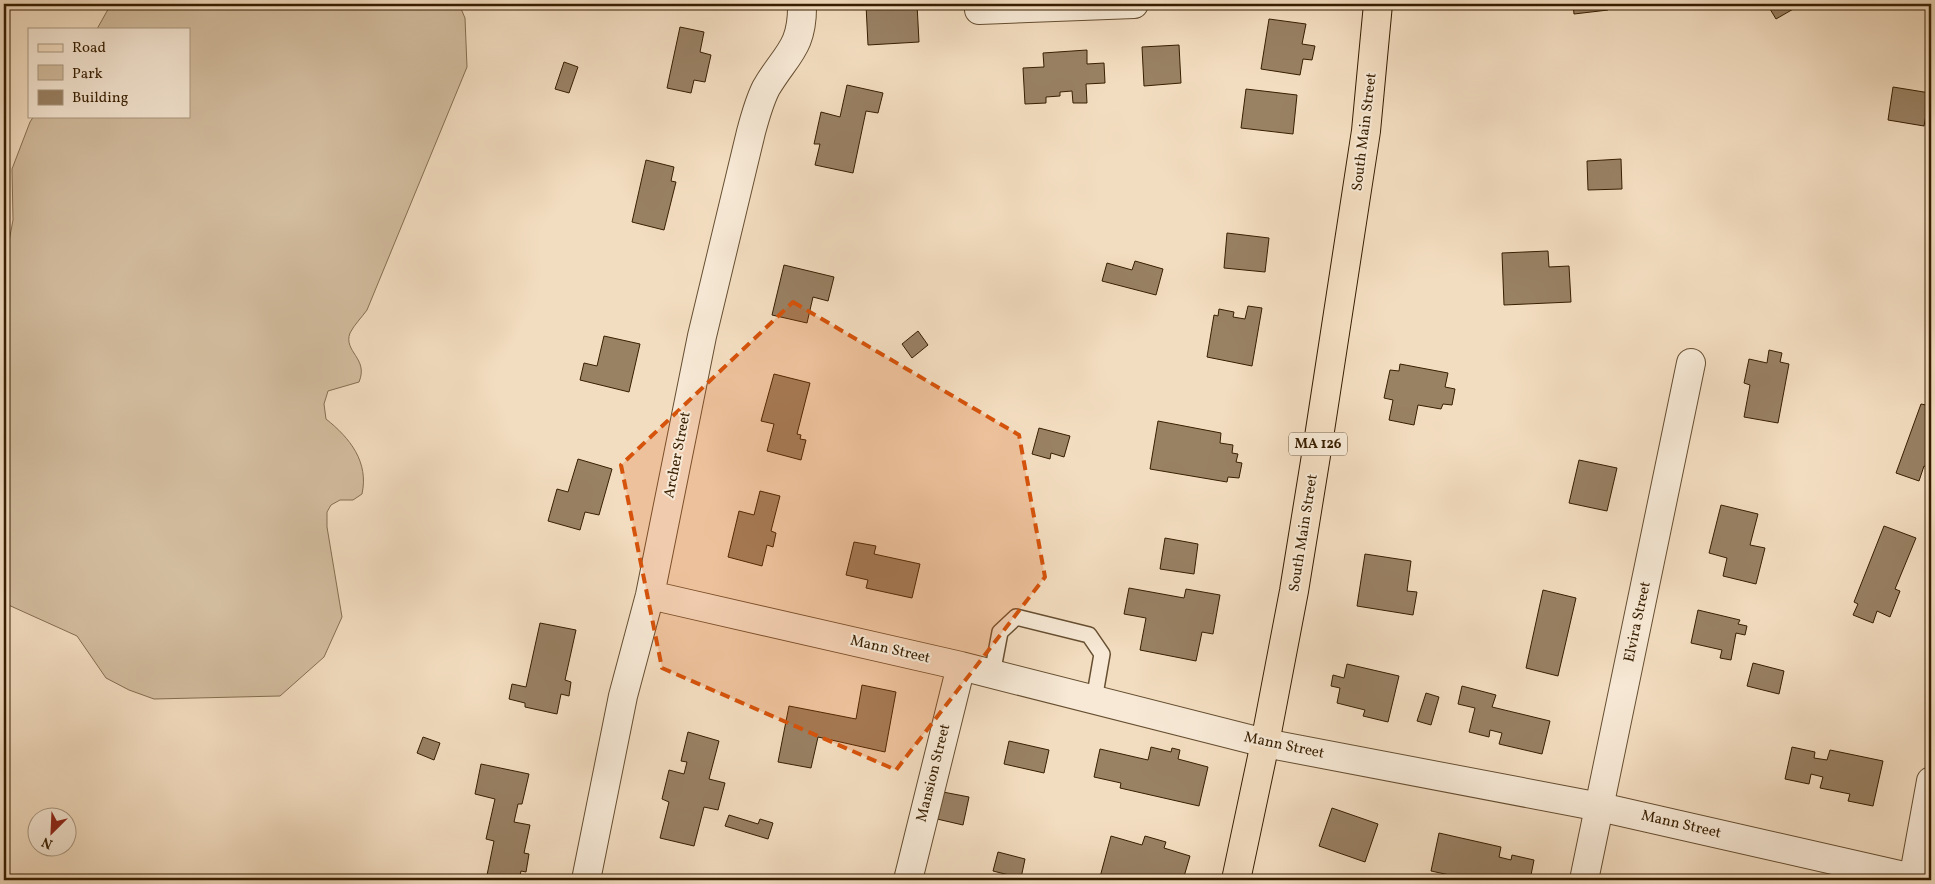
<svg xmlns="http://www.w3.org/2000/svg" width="1935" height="884" font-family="Vollkorn,serif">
  <rect width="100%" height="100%" fill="#f3ddc0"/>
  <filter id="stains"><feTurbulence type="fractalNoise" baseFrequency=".004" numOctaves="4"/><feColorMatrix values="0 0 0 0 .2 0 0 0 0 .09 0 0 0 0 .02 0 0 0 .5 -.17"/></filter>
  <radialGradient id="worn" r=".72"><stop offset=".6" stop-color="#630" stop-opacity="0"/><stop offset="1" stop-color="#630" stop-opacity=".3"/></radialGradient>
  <path fill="#d3bd9f" stroke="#856e50" d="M111,4H459L465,18L467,67L367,310C362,317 354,325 350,333C343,352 369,358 359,382L328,391L324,404L326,419C350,438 369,462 362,494L353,500H340L331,505L327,512V527L342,617L324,657L280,696L154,699L129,690L106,678L77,636L4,603V268L13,220L12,169L30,122L34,116H189V29H97Z"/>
  <path fill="#998164" stroke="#371e00" d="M887,4H917L919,42L868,45L866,5Z
    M1573,4H1607L1608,10L1574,14Z
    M1674,4H1709L1710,5L1674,7Z
    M1767,4H1802L1776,19Z
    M1269,19L1306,24L1302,44L1315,46L1312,60L1303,59L1300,75L1261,69Z
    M680,27L704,32L700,52L711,55L705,82L694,80L691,93L667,88Z
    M1179,45L1181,83L1144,86L1142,47Z
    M1087,50V64L1104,63L1105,83L1086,84L1087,103H1073L1072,91L1060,92V96L1046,97V103L1025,104L1023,68L1044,67L1043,53Z
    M564,62L578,67L569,93L555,89Z
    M847,85L883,93L878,113L866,111L853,173L815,165L820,144H814L821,112L840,117Z
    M1893,87L1930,93L1924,126L1888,120Z
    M1246,89L1297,95L1293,134L1241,128Z
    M1621,159L1622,189L1588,190L1587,161Z
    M646,160L674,167L671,181L676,182L664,230L632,222Z
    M1227,233L1269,238L1265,272L1224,268Z
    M1931,238V251L1926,248Z
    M1548,251L1549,267L1569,266L1571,302L1504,305L1502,253Z
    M1135,261L1163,269L1156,295L1102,281L1107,263L1132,270Z
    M784,265L834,277L828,301L813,297L807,323L772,315Z
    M1248,306L1262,308L1252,366L1207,357L1214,315L1218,316L1219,309L1234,312L1233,317L1245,319Z
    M918,331L928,345L912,358L902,344Z
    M604,336L640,344L629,392L580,380L584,363L597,366Z
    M1769,350L1782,353L1780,362L1789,364L1778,423L1744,417L1750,385L1744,383L1749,359L1767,363Z
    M1400,364L1448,373L1445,387L1455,389L1452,405L1443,404L1441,409L1418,405L1414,425L1389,420L1393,400L1384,398L1390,370L1399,371Z
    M774,374L810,383L797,434L801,435L800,439L806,440L801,460L767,451L774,424L761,421Z
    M1931,390V469L1924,466L1919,481L1896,473L1921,404L1926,405Z
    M1158,421L1221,433L1220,443L1233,445L1232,453L1238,454L1236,462L1242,463L1239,478L1228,477L1227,482L1150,469Z
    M1039,428L1070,436L1064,457L1051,453L1050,459L1032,454Z
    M578,459L612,469L599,515L585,512L580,530L548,521L557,489L568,492Z
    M1579,460L1617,468L1607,511L1569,503Z
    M760,491L780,496L771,531L776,533L773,547L767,545L762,566L728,557L739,511L754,515Z
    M1721,505L1758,514L1750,545L1765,548L1756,584L1723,576L1727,558L1709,553Z
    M1884,526L1916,538L1895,589L1900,591L1890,617L1877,611L1873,623L1853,615L1858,604L1854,602Z
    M1165,538L1198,544L1194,574L1160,569Z
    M854,542L876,546L874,554L920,564L912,598L866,588L868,580L846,575Z
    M1365,554L1411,561L1407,591L1417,592L1413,615L1357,606Z
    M1129,588L1184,598L1186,589L1220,595L1213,634L1202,632L1196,661L1140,650L1146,618L1124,614Z
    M1543,590L1576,598L1558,676L1526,668Z
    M1698,610L1740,620L1738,624L1747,626L1745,635L1736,633L1731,660L1720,658L1722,650L1691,643Z
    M540,623L576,630L565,680L571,682L569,696L561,694L557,714L525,707V703L509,699L512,684L526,687Z
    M1753,663L1784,671L1779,694L1747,686Z
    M1347,664L1399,676L1388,722L1363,716L1365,710L1337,703L1340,688L1331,686L1333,675L1344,678Z
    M862,685L896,692L885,752L818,737L811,768L778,762L789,706L856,719Z
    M1462,686L1496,695L1492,707L1550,721L1542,754L1499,744L1502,733L1490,730L1489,737L1469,732L1475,708L1458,704Z
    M1426,693L1439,697L1431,725L1417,721Z
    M688,732L719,741L709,779L725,783L718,810L704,807L694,846L660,838L669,802L662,799L669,770L684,774L687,762L681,761Z
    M423,737L440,743L434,760L417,753Z
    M1009,741L1049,750L1044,773L1004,764Z
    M1151,747L1171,752L1172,748L1180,750L1178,759L1208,767L1199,806L1120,788L1121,783L1094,777L1100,749L1148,760Z
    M1792,747L1815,752L1814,758L1827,760L1830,750L1883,761L1873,806L1848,801L1850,794L1820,788L1823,777L1811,774L1809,784L1785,779Z
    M481,764L529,774L522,804H518L514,822L530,825L524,853L529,854L526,872L521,871L519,880H486L494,841L486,839L495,799L475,794Z
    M943,792L969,797L963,825L937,819Z
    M1332,808L1378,824L1365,862L1319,846Z
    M729,815L758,824L760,819L773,823L768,839L725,826Z
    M1439,833L1501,847L1499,857L1511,860L1512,855L1534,860L1530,880H1506L1495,877L1494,880H1473L1431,871Z
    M1111,836L1142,845L1145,836L1166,842L1164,848L1190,856L1183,880H1111L1100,877Z
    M998,852L1025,859L1021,878L993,871Z"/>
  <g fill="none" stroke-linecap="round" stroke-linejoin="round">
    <defs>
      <path id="service" d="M992,674L1000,632L1016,617L1089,635L1102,654L1094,700"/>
      <path id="minor" d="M979,10L1134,4
        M650,595L961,666L1265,743
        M586,880L623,696L650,595L702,336L751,132C755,117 759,102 766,88C786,54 803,48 802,4
        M908,880L961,666
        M1584,880L1691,363
        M1913,880L1931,781"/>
      <path id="tertiary" d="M1265,743L1600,807L1921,880"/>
      <path id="primary" d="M1236,880L1265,743L1294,591L1319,437L1366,131L1378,4"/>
    </defs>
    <use href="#service" stroke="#664e30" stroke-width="18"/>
    <use href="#minor" stroke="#664e30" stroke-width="30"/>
    <use href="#tertiary" stroke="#664e30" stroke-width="30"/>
    <use href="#primary" stroke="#371e00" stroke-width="30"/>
    <use href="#service" stroke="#f7e9d6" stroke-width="15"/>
    <use href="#minor" stroke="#f7e9d6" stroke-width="28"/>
    <use href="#tertiary" stroke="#f7e9d6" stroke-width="28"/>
    <use href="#primary" stroke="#f3ddc0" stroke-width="28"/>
  </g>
  <path fill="#d6530b" fill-opacity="0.2" stroke="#d6530b" stroke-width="4" stroke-dasharray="10 6" stroke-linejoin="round" d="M793,302L1019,435L1045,577L896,770L662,668L621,465Z"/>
  <g text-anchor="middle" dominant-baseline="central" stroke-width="4" stroke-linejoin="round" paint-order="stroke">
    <rect fill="#f7e9d6" stroke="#715b40" stroke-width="1" x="1289" y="432.5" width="58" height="23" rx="4"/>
    <g font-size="14" font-weight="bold" fill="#371e00">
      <text x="1318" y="444">MA 126</text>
    </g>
    <g font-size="15" fill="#371e00" stroke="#f7e9d6">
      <text transform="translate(1365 132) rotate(-83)">South Main Street</text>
      <text transform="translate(678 455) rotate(-79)">Archer Street</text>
      <text transform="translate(1304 533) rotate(-81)">South Main Street</text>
      <text transform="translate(1638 622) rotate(-78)">Elvira Street</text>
      <text transform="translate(890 650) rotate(13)">Mann Street</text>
      <text transform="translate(1284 746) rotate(12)">Mann Street</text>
      <text transform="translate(934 773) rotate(-76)">Mansion Street</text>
      <text transform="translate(1681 825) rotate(13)">Mann Street</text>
    </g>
  </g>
  <rect width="1935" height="884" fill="none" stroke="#f3ddc0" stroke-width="20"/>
  <rect x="5" y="5" width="1925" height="874" fill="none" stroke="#371e00" stroke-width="2.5"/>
  <rect x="10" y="10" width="1915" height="864" fill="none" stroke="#371e00"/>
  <rect x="28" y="28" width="162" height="90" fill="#f7e9d6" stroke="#aa9880"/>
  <rect x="38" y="44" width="25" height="8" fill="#f3ddc0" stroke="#aa9880"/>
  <text x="72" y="52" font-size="15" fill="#371e00">Road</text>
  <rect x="38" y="65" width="25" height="15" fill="#d3bd9f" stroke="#aa9880"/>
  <text x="72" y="78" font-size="15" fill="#371e00">Park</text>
  <rect x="38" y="90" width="25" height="15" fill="#998164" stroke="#aa9880"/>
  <text x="72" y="102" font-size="15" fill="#371e00">Building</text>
  <g transform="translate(52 832) rotate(204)"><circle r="24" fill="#f7e9d6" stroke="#aa9880"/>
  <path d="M0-4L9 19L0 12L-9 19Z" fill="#8f2418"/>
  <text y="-8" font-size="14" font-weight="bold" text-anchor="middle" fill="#371e00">N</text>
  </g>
  <rect width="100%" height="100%" filter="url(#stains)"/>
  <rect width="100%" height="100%" fill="url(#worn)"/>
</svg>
